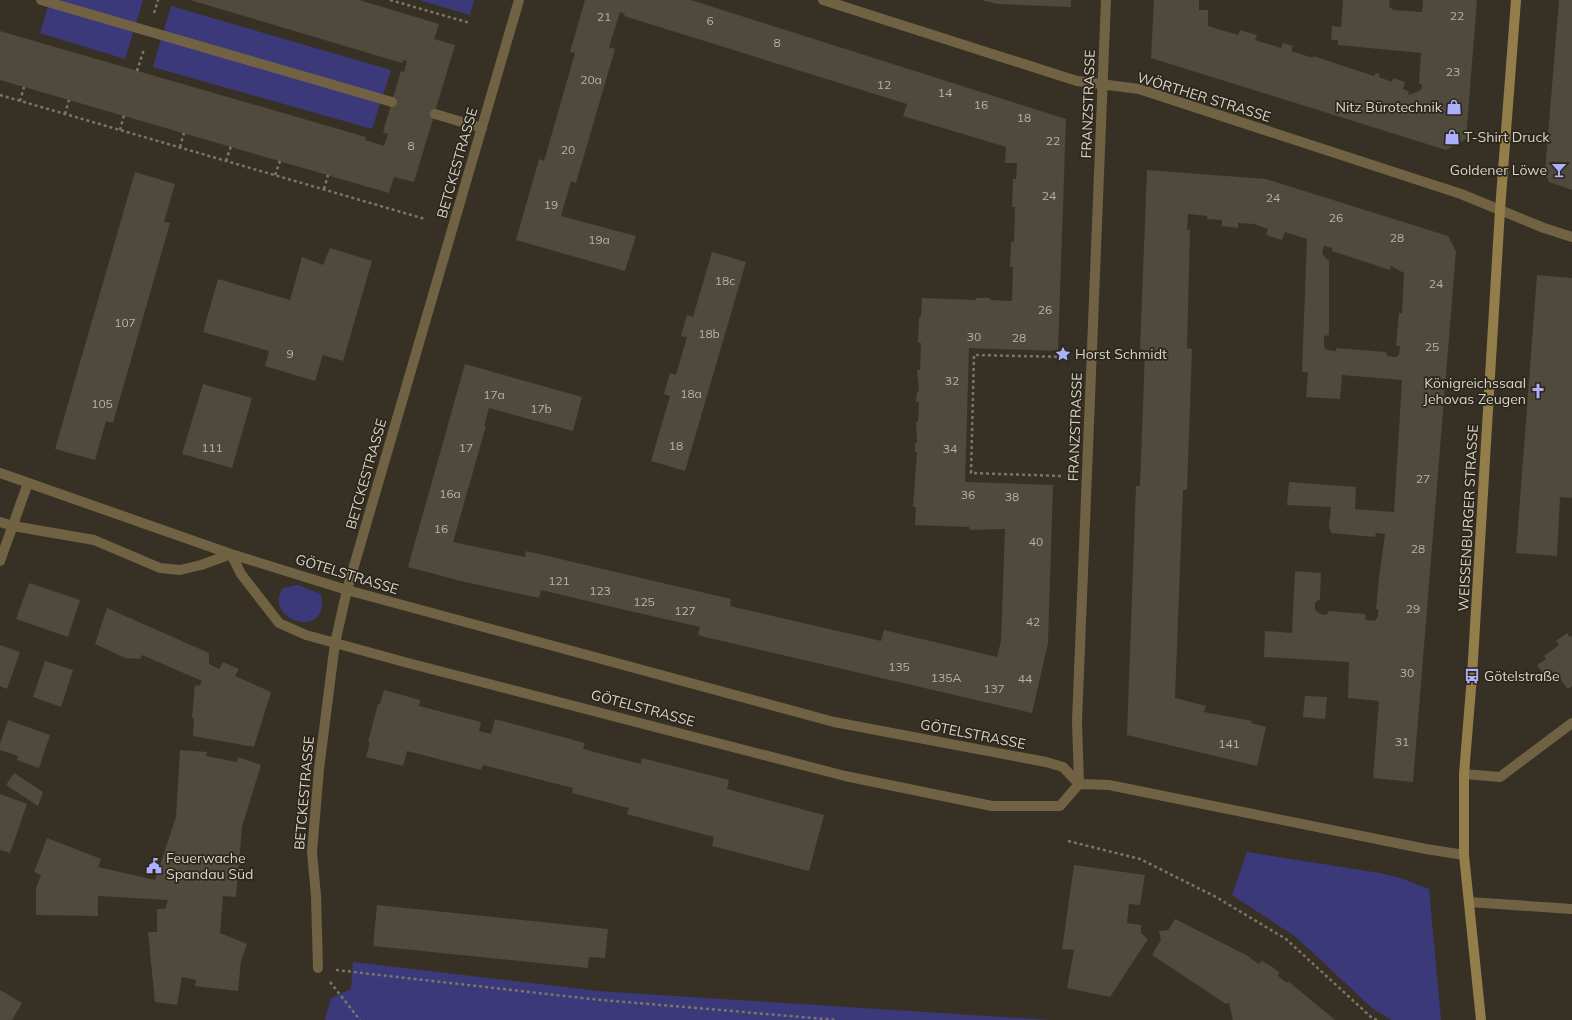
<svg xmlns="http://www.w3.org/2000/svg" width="1572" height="1020" font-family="Mulish,sans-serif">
  <rect width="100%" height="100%" fill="#373125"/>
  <path fill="#3c397b" d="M50,0H143L125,59L40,33Z
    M419,0H474L470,15Z
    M171,6L391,70L372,129L153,67Z
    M298,585L321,594C331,643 261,619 283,588Z
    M1247,852L1380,873L1400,878L1429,889L1441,1020H1392L1372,1008L1296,937L1232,895Z
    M353,962L598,991L1051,1020H325L331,998L351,989Z"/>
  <path fill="#4f4a3c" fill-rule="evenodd" d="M190,0H359L439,24L434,39L455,45L414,182L394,177L389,193L0,80V31L366,137L365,140L384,146L388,134L383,132L401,71L404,72L407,61L403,60L402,63Z
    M585,0H691L1066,119L1058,351L969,348L965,482L1053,485L1048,643L1032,713L709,638L698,635L700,627L621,609L541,590L539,598L461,581L408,567L465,364L582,397L573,431L489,408L484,426H486L453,542L525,557L526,551L731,599L730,606L881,641L884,630L997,657L1001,641L1005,529L970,530L969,527L915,525L916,507H913L917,452H915V443H917L916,422H918L919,402H916L917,392L919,391L917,370H920L921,343H918L919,317H921L922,298L976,300V298H990V300L1012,301L1013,267H1010L1011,242H1014L1015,207H1012L1013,179H1016L1017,163H1005L1006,147L903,116L907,104L624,16L625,14L620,12L609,47L615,49L576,183L571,181L561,216L636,236L625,271L516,240L539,159L544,161L575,53L570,52Z
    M981,0H1071V7L998,4Z
    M1154,0H1199V10H1208V26L1238,35L1240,30L1257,35L1255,40L1281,48L1283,43L1293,46L1291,51L1313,58V56L1374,76L1376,73L1380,74L1379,77L1392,82L1393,78L1405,82L1403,89L1408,91L1409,95L1421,90L1422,84H1419L1421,53L1338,45V40H1331L1332,26L1341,27L1343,0H1390L1389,7L1394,10L1422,12L1423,0H1477L1466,139L1446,150L1151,58Z
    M1559,0H1572V190L1549,182L1545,173Z
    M1147,170L1266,179L1448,236L1456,251L1413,782L1373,778L1379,701L1348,698L1349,662L1264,657L1265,631L1292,633L1295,571L1321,573L1320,599L1315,603V610L1320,614L1326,615L1329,611L1365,614L1366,620L1375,621L1378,616V609H1376L1379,578L1385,534L1376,533L1375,537L1331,533L1329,526L1331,507L1287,505L1289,482L1356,487L1355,509L1394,512L1402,380L1342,375L1340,399L1306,397L1308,372H1302L1307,239L1285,232L1282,240L1266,235L1268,229L1254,224L1238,223V228L1222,226V220L1207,219V216L1188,214L1187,230H1190L1187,348L1192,349L1187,490H1183L1175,698L1206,706L1204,712L1252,721L1251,723L1266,727L1257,766L1127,735L1136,486H1140L1145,350L1140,349ZM1324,246L1332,248V251L1390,270L1391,266L1404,273L1402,313H1399L1396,346H1400L1399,354L1396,357L1387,356L1386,352L1336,348V351L1327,350L1324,347V336L1329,335V261L1322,254Z
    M135,172L175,184L164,222L170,223L113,423L106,421L95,460L55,449Z
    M330,248L372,261L343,361L323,355L315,381L265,366L269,351L203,332L218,279L290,300L302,257L323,265Z
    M712,252L746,262L685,471L651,461L670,396L664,394L670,373L676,375L687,337L681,336L687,315L693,317Z
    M1537,275L1572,278V498L1560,497L1557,556L1516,553Z
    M203,384L252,398L232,468L182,454Z
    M29,583L80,600L68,637L16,619Z
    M107,608L209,653V664L219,669L223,662L239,669L235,676L271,692L254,747L193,736L194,718H192L195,685L199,686L202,681L142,655L140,659L125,658L95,644Z
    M1567,633L1570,637L1572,636V686L1568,689L1554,671L1545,677L1537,665L1546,659L1544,656L1559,645L1556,641Z
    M0,645L20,652L7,689L0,686Z
    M45,661L73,670L61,707L33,697Z
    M384,690L420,700L419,706L481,722L479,731L491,734L495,719L585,743L583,749L641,764L642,758L729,780L727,789L824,815L809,871L712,846L714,837L627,814L629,808L572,793L573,788L483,765L481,770L407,751L403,766L366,757L370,742H368L378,704H380Z
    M1305,696L1327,697L1325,719L1303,717Z
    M8,720L50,735L39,768L17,760L18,756L0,750V744Z
    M180,750L207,752L206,756L237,762L238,757L261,765L242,827L236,897L223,896L220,933L247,944L241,961L238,991L195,986L196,980L182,977L177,1005L155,1002L148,932H157V909H165L168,900L98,896V916L36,915V888L41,875L34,872L47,838L101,859L98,867L155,880L176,817Z
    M14,773L43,792L38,806L6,785Z
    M0,794L27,804L10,853L0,850Z
    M1074,865L1145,875L1140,905L1129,904L1127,923L1141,925V933L1148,939L1110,997L1067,988L1074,950L1062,949Z
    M377,905L608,929L605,958L589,957L588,968L373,946Z
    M1175,919L1250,957V958L1259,964L1262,961L1271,966L1279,972L1278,976L1287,983L1288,981L1335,1020H1233L1229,1003L1226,1004L1152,955L1161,940L1159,931L1168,930Z
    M0,990L22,1003L12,1020H0Z"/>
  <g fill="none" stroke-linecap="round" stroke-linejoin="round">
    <path stroke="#7a756b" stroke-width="2.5" stroke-dasharray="3 3" stroke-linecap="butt" d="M390,0L470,23
      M154,13L158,0
      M137,71L144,49
      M0,95L425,219
      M20,101L24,87
      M65,114L69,100
      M120,130L124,115
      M180,147L184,133
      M226,161L231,146
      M275,175L280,161
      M324,189L328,175
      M1061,476L971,473L974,355L1066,357
      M1068,841L1140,859L1216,897L1286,939L1371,1017L1377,1020
      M336,970L591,999L837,1020
      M330,982L360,1020"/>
    <path stroke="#706243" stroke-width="10" d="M41,0L392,102
      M435,114L482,128
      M0,561L28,483
      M1469,902L1572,909"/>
    <path stroke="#706243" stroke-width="10" d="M823,0L1077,81L1139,89L1461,194L1544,228L1572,237
      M0,473L231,554L347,590L834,722L1046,762L1063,767L1079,784L1109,785L1426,849L1464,855
      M0,522L13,526L94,540L160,568L180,570L201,565L231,554
      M231,554L241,574L279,623L306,635L408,663L845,776L992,806H1060L1079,784
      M1464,774L1500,777L1572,723
      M1079,784L1077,721L1106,0
      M318,968L316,896L312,852L319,769L335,643L347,590L519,0"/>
    <path stroke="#937d49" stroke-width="10" d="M1481,1020L1464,855V774L1472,676L1500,210L1516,0"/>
  </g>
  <defs>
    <symbol id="shop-bare" viewBox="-9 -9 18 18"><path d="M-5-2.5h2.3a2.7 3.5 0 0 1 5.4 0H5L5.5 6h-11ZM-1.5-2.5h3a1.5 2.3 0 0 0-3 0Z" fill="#acaffb" stroke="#2d271b" stroke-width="2.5" paint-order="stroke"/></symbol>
    <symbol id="bar-bare" viewBox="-9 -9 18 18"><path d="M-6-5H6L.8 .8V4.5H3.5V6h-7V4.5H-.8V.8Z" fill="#acaffb" stroke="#2d271b" stroke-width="2.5" paint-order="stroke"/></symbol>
    <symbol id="sight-bare" viewBox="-9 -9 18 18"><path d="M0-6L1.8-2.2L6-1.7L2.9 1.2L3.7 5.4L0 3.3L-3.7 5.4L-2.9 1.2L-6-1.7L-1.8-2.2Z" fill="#acaffb" stroke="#2d271b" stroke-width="2.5" paint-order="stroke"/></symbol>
    <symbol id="church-bare" viewBox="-9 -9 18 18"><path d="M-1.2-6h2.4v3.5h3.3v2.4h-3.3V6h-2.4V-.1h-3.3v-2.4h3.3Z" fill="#acaffb" stroke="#2d271b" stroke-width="2.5" paint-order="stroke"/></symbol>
    <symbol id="bus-bare" viewBox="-9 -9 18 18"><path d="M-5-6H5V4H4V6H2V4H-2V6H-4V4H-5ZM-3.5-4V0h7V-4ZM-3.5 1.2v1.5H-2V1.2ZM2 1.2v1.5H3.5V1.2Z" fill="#acaffb" stroke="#2d271b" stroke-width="2.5" paint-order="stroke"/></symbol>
    <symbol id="civic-bare" viewBox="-9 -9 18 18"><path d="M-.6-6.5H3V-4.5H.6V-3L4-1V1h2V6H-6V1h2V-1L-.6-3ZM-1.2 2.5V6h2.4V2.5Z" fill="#acaffb" stroke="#2d271b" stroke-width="2.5" paint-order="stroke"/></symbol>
  </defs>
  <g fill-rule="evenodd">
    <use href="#shop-bare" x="1443" y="96" width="22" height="22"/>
    <use href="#shop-bare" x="1441" y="126" width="22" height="22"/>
    <use href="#bar-bare" x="1548" y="159" width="22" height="22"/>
    <use href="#sight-bare" x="1052" y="343" width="22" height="22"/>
    <use href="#church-bare" x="1527" y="380" width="22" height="22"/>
    <use href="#bus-bare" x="1461" y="665" width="22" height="22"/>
    <use href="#civic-bare" x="143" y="855" width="22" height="22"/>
  </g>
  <g text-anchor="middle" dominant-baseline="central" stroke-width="3.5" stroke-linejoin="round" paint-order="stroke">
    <g font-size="12" fill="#b5b2a8">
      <text x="1457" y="15">22</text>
      <text x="604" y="16">21</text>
      <text x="710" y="20">6</text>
      <text x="777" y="42">8</text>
      <text x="1453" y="71">23</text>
      <text x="591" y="79">20a</text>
      <text x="884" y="84">12</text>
      <text x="945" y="92">14</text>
      <text x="981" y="104">16</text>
      <text x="1024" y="117">18</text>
      <text x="1053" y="140">22</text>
      <text x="411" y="145">8</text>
      <text x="568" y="149">20</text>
      <text x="1049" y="195">24</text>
      <text x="1273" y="197">24</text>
      <text x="551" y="204">19</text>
      <text x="1336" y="217">26</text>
      <text x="1397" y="237">28</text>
      <text x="599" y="239">19a</text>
      <text x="725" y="280">18c</text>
      <text x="1436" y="283">24</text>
      <text x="1045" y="309">26</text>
      <text x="125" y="322">107</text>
      <text x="709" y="333">18b</text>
      <text x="974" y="336">30</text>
      <text x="1019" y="337">28</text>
      <text x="1432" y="346">25</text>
      <text x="290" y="353">9</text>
      <text x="952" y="380">32</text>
      <text x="691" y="393">18a</text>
      <text x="494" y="394">17a</text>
      <text x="102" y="403">105</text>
      <text x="541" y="408">17b</text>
      <text x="676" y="445">18</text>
      <text x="212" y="447">111</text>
      <text x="466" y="447">17</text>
      <text x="950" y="448">34</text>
      <text x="1423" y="478">27</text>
      <text x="450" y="493">16a</text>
      <text x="968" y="494">36</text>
      <text x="1012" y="496">38</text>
      <text x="441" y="528">16</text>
      <text x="1036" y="541">40</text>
      <text x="1418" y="548">28</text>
      <text x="559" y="580">121</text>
      <text x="600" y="590">123</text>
      <text x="644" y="601">125</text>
      <text x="1413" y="608">29</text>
      <text x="685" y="610">127</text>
      <text x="1033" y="621">42</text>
      <text x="899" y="666">135</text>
      <text x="1407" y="672">30</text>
      <text x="946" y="677">135A</text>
      <text x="1025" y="678">44</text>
      <text x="994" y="688">137</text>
      <text x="1402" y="741">31</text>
      <text x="1229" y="743">141</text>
    </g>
    <g font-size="14" fill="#d7d4cc" stroke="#2d271b">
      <text transform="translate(1204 97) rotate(17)">WÖRTHER STRASSE</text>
      <text transform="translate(1088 104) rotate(-88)">FRANZSTRASSE</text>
      <text transform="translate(457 163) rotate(-74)">BETCKESTRASSE</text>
      <text transform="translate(1075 427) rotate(-88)">FRANZSTRASSE</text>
      <text transform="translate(366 474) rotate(-74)">BETCKESTRASSE</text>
      <text transform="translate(1468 518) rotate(-87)">WEISSENBURGER STRASSE</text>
      <text transform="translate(347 574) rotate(17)">GÖTELSTRASSE</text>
      <text transform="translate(643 708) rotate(15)">GÖTELSTRASSE</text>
      <text transform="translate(973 734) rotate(11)">GÖTELSTRASSE</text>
      <text transform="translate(304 793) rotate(-85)">BETCKESTRASSE</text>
    </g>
    <g font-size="14" fill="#d7d4cc" stroke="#2d271b" text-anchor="start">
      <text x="1442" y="107" text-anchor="end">Nitz Bürotechnik</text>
      <text x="1464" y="137">T-Shirt Druck</text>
      <text x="1547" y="170" text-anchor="end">Goldener Löwe</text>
      <text x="1075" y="354">Horst Schmidt</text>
      <text x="1526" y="383" text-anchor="end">Königreichssaal<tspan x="1526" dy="16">Jehovas Zeugen</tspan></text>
      <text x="1484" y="676">Götelstraße</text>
      <text x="166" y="858">Feuerwache<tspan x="166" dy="16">Spandau Süd</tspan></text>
    </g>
  </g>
</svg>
